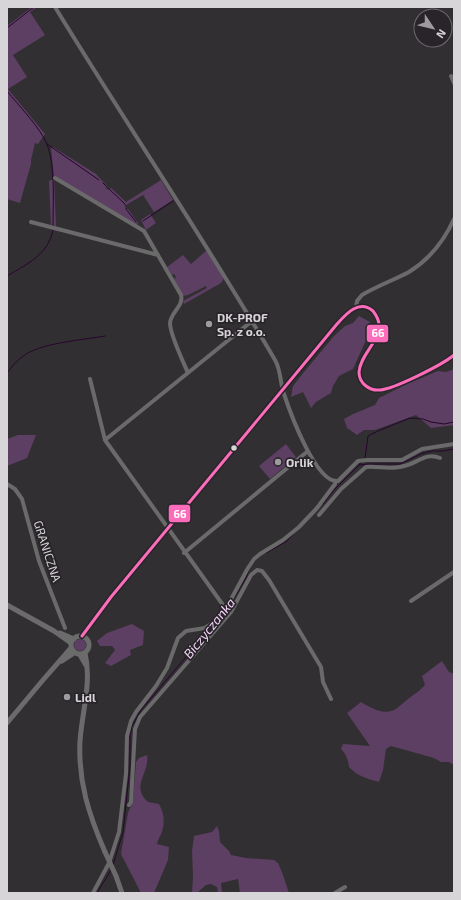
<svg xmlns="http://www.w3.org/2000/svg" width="461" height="900" font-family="'Exo 2',sans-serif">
  <rect width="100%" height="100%" fill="#312f32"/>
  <path fill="#5c3f62" d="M32,7H37L30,12L45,35L13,55L27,77L8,89L45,134L38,144L35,143L31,160V164L20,203L7,199V26Z
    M53,147L96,174L107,186L105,187L108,190L111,188L126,202L161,180L173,200L154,212L143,195L126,205L124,204L126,209H128L138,223L137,225L54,177L51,148Z
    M51,180H54L56,226L51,225L49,181Z
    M150,214L156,223L146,230L141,220Z
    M207,250L224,276L223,280L221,283L184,304L183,301L207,288L206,286L188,295L183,296L174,279L176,277L174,274L172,275L167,267L183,255L191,264Z
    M359,316L370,322L371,329L353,369L339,376L333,386L331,393L316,402L311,408L303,392L291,397L293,386L304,372L334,336L345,326L353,323Z
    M454,369V425L431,428L416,415L375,430H364L357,435L347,428L344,419L353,414L375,405L379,398L407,384L438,371L446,372Z
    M18,435H36L27,458L7,466V439Z
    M286,444L296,457L270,479L259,466Z
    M132,624L144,631L143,645L130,650L131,655L111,666L105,663L115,650L112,646H100L97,641L107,633Z
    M74 645a6 6 0 1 1 12 0a6 6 0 1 1-12 0Z
    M442,661L449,672L454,674V765L449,762H441L434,758L391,746L386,749L383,770L379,782C368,779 357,776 349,767C348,759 346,754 341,749L343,744L370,746L347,713L361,702C371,708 384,716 396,709C400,706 404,702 408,699C414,694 420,691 425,685L422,676Z
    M147,755C150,774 130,785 148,802L159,804C164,813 165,821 162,832C160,837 158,839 157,844L169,847L168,860L154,893H141L121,854L128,813L133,800L136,762L139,758Z
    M217,826L219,831L220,842L229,851L231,855L246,858L274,860L278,863L282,872L289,893H240L238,879L221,883L222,893H218L217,887L211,884L206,885L197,893H192L193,877L192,851L194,836L212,832Z"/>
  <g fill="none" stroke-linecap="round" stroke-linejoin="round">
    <path stroke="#28042e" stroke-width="1" d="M7,28L34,7
      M7,91C19,106 34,121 44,138C56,158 53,202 53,226
      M47,144L99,180
      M103,183L106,186
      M109,189L125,204
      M126,209L136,222
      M143,221L173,201
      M7,276C27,264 48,255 53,230
      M7,373C12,367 16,361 22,357C38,343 83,340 105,336
      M365,458L368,436L378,431L410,418L423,419L431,422L444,424L454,422
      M360,465L367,464H400L421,454L432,451H443L454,449
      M323,504L333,491L362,462
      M266,553L287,541L294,533
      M228,608L246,578L249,570
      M222,615L226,610
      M113,865L123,832L130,766V735L132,726L141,710L214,624
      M97,893L111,870"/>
    <path stroke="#6b6a6b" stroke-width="4" d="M55,7C127,125 205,240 275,360C281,370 280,383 284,394C290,412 316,484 338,481L358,461L367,460H402L422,449L454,444
      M451,76L454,83
      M55,178L144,231L181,295C184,306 171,312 170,323C170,335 183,361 188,373
      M31,222L158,255
      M356,308L357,301L362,295C377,286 394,280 409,272C430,259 444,241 454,219
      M90,379L105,440L223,605L231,612
      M105,440L252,321
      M7,484L15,489L22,499L39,561L65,628
      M319,515L341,489L366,467C379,466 392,470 404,466C418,463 426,452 440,458
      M184,553L308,451
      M411,601L454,572
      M129,805L131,802L135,729L140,717L231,612L251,575L257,570L262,571L269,580L321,667L323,682L331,699
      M93,893L109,863L119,832L126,774L127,736L131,721L136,712L156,686L167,668L178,638L186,631L205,628L214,622L229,603L248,568L254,559L260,554L283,540L299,527L317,508L335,484V481
      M335,893L345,887"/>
    <path stroke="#6c6b6c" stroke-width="5" d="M7,605L54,631L71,643
      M60,633L74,639
      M71 645a9 9 0 1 1 18 0a9 9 0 1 1-18 0Z
      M82,636L111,597L337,324C346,314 359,299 373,311C376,315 379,320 379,325C380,341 360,355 359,372C359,383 369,391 380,390C394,389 442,365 454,355
      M85,653C92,682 82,712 80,741C78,782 89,815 105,852
      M80,655L87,667
      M62,661L74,653
      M7,723L43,680L71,648
      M116,876L122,893"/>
    <path stroke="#6c6b6c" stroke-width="5" d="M105,852L116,876"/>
    <defs>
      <path id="bus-1" d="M82,636L111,597L337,324C346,314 359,299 373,311C376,315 379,320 379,325C380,341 360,355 359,372C359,383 369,391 380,390C394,389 442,365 454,355"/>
    </defs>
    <use href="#bus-1" stroke="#282429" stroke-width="6"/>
    <use href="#bus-1" stroke="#fb6dba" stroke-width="3"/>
  </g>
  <g fill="#9d9b9e" stroke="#282429" stroke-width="1.5">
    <circle cx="209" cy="324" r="4"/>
    <circle cx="278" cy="462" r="4"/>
    <circle cx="67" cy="697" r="4"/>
  </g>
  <circle fill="#d7d5d8" stroke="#282429" stroke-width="1.5" cx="234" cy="448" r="3.5"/>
  <g text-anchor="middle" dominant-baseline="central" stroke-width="3.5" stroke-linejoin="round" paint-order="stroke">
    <g font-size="12" font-weight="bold" fill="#d7d5d8" stroke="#282429" text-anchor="start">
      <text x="217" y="317">DK-PROF<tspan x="217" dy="14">Sp. z o.o.</tspan></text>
      <text x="286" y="462">Orlik</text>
      <text x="75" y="697">Lidl</text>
    </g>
    <g font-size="12" fill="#d7d5d8" stroke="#282429">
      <text transform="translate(48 551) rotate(72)">GRANICZNA</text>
    </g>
    <g font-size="13" font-style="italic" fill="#f7d7fc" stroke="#282429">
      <text transform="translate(209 628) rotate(-51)">Biczyczanka</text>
    </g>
  </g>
  <g stroke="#282429" stroke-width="1.5">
    <rect x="366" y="324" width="23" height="19" rx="4" fill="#fb6dba"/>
    <rect x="168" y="504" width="23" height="19" rx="4" fill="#fb6dba"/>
  </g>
  <g font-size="11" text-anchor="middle" font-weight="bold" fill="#fff">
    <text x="378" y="337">66</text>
    <text x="180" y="518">66</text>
  </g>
  <rect width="461" height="900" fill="none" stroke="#d7d5d8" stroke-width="16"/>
  <g transform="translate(433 28) rotate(125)"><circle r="19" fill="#282429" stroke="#6e6b6f"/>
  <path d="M0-3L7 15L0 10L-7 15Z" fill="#9d9b9e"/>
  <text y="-6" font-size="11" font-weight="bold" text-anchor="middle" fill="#d7d5d8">N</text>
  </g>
</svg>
